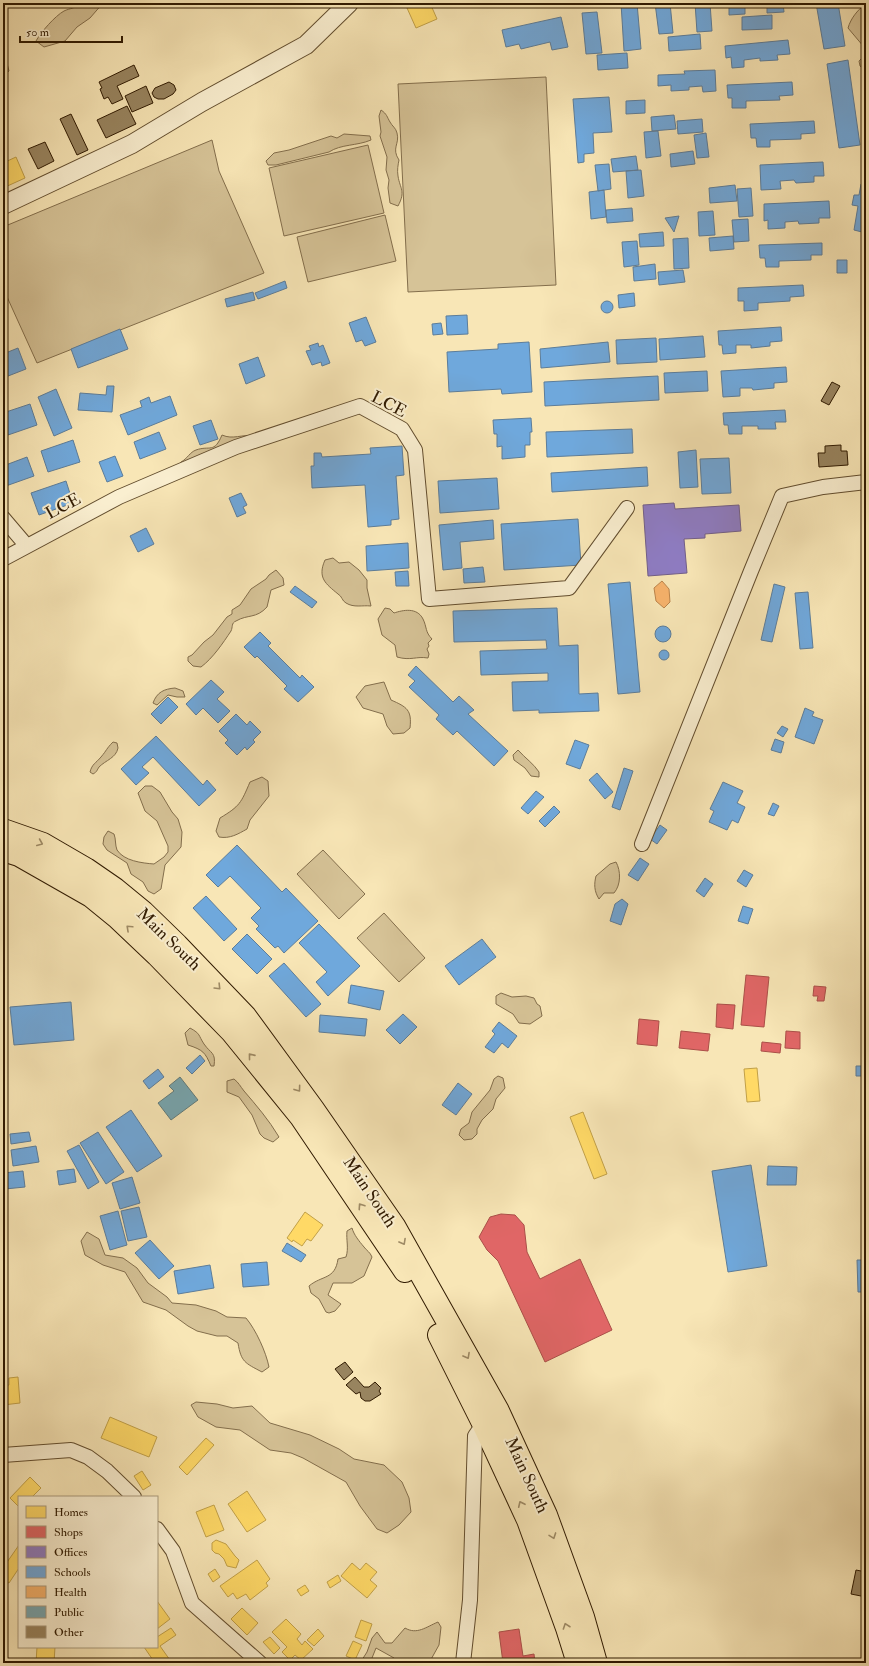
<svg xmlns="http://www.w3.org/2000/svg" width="869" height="1666" font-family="'IM FELL Double Pica',serif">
  <rect width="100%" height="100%" fill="#f8e6b6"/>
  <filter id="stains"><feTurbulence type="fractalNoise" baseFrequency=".005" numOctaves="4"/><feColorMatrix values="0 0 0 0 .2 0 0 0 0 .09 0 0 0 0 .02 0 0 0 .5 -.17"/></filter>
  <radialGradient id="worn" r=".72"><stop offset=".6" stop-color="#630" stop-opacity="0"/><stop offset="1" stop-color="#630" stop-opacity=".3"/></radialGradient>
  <path fill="#d6c397" stroke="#836e4c" d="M80,3H103L90,18L77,27L65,41L44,47L36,41C41,32 55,16 64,11C70,8 75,9 80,3Z
    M865,4H866V71L860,66L859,61L863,57L864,47L848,28C851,18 857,11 865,4Z
    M3,48L9,71L3,76Z
    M546,77L556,285L408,292L398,84Z
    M381,110C387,114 387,117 390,122C392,126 396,128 397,133C400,144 391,148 399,160C398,165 397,170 398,176C400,189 406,191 398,206L390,203L388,188L389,180L386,170L387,157L380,136L381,132L379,116Z
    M344,134L370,136L371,140C357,146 341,144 329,152L276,165H268L266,161L274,153L289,150L331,136L337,138Z
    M212,140L219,171L264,273L37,363L3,288V227Z
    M368,145L384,213L284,236L269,168Z
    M385,215L396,261L308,282L297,237Z
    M222,435C233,440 242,434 253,436L180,466L181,462C187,459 190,452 196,450C210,445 214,454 222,435Z
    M333,558L339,563L349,562L359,570L367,580V588L371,606C362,605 354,608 346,603C342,601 342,596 338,594C326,584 317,578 325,560Z
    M276,570L283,578L284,585L271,590L267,607C256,619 248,614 236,621C231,623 233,627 231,631C223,643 213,658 201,667L193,666L188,661V657L192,655L204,642L213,635L227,617L232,614V610L240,605L251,589L266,579L269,575Z
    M385,608L390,609L394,613C403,610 417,607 423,619C427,627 425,632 432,639L428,643L429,646L427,649L429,654L428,658C416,656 411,661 397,657L395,645L382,635L378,619Z
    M384,682L391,700C407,707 412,710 410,728L404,733L393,734L387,726L383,714L363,708L356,697L365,686Z
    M175,688L183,691L185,697H177L168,695L157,705L153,703C157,692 164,689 175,688Z
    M113,742L117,743L118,748C116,758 106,760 99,767C97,770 97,772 93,774L90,772C92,764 96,763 101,757C107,750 106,749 113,742Z
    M518,750C525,758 534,764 539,772V777L531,776L525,768L514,760L513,755Z
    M262,777L268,781L269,796L250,820L247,829C238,834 230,839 219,837L216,831L220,818C240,806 241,803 250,782Z
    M145,786H152L160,792L172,812L178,819L182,832L181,847L165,865L161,889L154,894L148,891L143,882L131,874L127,863L107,850L103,844L104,837L108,831L114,834C116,839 115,845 117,850C124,861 142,863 154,864L164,857L168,852V846L157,821L145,811L138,793Z
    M323,850L365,894L339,919L297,874Z
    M616,862C621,871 621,885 614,893H604L599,899C594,891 594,884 596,876L610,864Z
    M384,913L425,958L399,982L357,938Z
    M501,993L512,997L526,996L534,998L537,1004L540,1006L542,1016L530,1024L519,1023L513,1014L496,1004V996Z
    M190,1028C201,1034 198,1035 204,1044C211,1054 216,1052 214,1066H211C205,1052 203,1050 188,1045L185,1033Z
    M498,1076L503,1078L505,1088L496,1099L493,1109L482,1120L477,1129V1134L472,1139L464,1140L459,1135L461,1129L469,1123L472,1112L490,1090L494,1079Z
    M234,1079C239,1083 240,1086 244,1091C256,1105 269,1120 279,1137L273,1142L264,1138L260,1134L252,1115L239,1097L227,1092V1081Z
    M352,1228C354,1235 359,1241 364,1247C367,1251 370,1252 372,1257L364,1276L352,1283H333L328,1295L341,1304L335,1311L329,1313L326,1312L319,1299L311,1293L309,1286C322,1275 335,1280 338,1259L346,1257C349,1248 346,1240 347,1231Z
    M87,1232L99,1239L105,1255L123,1258L137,1268L148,1283L167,1297L172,1303L196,1305L216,1311L227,1317L246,1318C256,1330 266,1352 269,1367L262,1372C245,1363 241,1362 238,1343L227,1336H217L197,1331L188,1326L166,1310L143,1302L125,1272L103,1265L85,1255L81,1241Z
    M196,1402L217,1404L233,1408L252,1406L270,1423L310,1435L339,1449L354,1459L384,1465L402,1482L409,1498L411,1512L399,1525L387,1533L377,1529L360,1506L346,1482L303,1458L291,1453L270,1450L240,1430L216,1427L198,1417L191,1405Z
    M438,1622L441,1627L439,1645L429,1663H398L394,1658L376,1648L370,1663H360L367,1652L372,1638L377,1632L385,1643H392L405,1628C417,1635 426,1627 438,1622Z"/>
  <path fill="#ffd966" stroke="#c1a048" d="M417,3H430L437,19L416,28L407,8Z
    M16,157L25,178L3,188V163Z
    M757,1068L760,1101L747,1102L744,1069Z
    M583,1112L607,1174L594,1179L570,1117Z
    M305,1212L323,1225L311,1241L307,1239L302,1246L293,1240L292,1242L287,1238Z
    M18,1377L20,1403L3,1405V1386L9,1385V1378Z
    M110,1417L157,1437L149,1457L101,1438Z
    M206,1438L214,1445L187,1475L179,1467Z
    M142,1471L151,1485L143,1490L134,1476Z
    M30,1477L41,1488L32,1497H19V1507L10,1498Z
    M247,1491L266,1520L247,1532L228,1504Z
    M214,1505L224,1530L206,1537L196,1512Z
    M216,1540L226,1544L235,1556L239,1560L236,1568L227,1566L224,1559L219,1554L215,1553L212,1550V1543Z
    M19,1545V1568L9,1583L3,1580V1568Z
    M257,1560L270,1579L266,1583L268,1586L250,1600L246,1594L237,1599L233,1593L228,1597L220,1586Z
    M352,1563L360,1570L366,1563L377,1572L370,1580L377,1586L367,1598L341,1576Z
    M215,1569L220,1577L213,1582L208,1574Z
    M338,1575L341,1581L330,1588L327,1582Z
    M305,1585L309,1591L301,1596L297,1590Z
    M157,1601L170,1619L157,1629Z
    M242,1608L258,1623L247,1635L231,1619Z
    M286,1619L301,1634L297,1639L302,1645L305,1641L313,1649L301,1660L295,1655L290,1660L282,1652L287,1647L272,1632Z
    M361,1620L372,1624L366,1641L355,1637Z
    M171,1628L176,1635L160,1646L172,1663H155L144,1647H157V1637Z
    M318,1629L324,1636L314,1646L307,1640Z
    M270,1637L280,1648L274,1654L263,1642Z
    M353,1641L362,1645L355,1660L346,1656Z
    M37,1647H55L54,1663H36Z
    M201,1660H215V1663H201Z"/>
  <path fill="#e06666" stroke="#ab4f48" d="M746,975L769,977L764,1027L741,1025Z
    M814,986L826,987L824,1001H817L818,996H813Z
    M717,1004L735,1005L733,1029L716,1027Z
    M639,1019L659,1021L657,1046L637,1044Z
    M681,1031L710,1034L708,1051L679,1048Z
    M786,1031L800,1032V1049L785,1048Z
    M762,1042L781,1044L780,1053L761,1051Z
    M501,1214L515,1215L524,1225L527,1252L540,1279L580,1259L612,1330L545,1362L498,1261L487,1250L479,1237L490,1217Z
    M519,1629L523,1656L534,1654L535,1663H503L499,1632Z"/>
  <path fill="#8e7cc3" stroke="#725f89" d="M674,503L675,509L739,505L741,531L705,534V538L684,539L687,573L648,576L643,505Z"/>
  <path fill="#6fa8dc" stroke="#5c7d9a" d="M621,3H637L641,49L624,51Z
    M655,3H670L673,33L659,34Z
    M695,3H710L712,31L697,32Z
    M729,3H745V14L729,15Z
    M767,3H783L784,12L767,13Z
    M816,3H838L845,46L824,49Z
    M597,12L602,53L586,54L582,13Z
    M772,15V29L742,30V17Z
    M561,17L568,47L552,50L550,42L521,49L519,44L506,47L502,30Z
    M700,34L701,49L669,51L668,37Z
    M788,40L790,54L777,55L778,60L760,61V58L744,60V67L732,68L731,57L726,58L725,46Z
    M627,53L628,68L598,70L597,55Z
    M848,60L860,145L839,148L827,64Z
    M715,70L716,91L703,92L702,86L689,87V90L671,91V85L658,86V75L685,74L684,71Z
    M792,82L793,95L779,96L780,100L746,101V108H732V98H728L727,85Z
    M609,97L612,132L593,133L594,153L584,154V162L578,163L573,99Z
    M645,100V113L626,114V101Z
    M674,115L676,129L652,131L651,117Z
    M702,119L703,132L678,134L677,121Z
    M814,121L815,133L801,134V139L770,140V147H757L756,138H751L750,124Z
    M658,131L661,156L646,158L644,132Z
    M706,133L709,157L697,158L694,135Z
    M693,151L695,164L671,167L670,154Z
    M636,156L638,170L613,172L611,159Z
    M823,162L824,176H814V182L796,183L794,180L780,181L781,189L761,190L760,165Z
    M609,164L611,189L598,191L595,165Z
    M641,170L644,196L628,198L626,171Z
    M861,184L866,185V202L862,232L854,230L858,206L852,205L854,195H859Z
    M735,185L737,201L710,203L709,188Z
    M751,188L753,216L739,217L737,189Z
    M604,190L606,217L591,219L589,192Z
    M829,201L830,218H819V223L799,224L798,221L785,222V228L768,229V220L764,221V204Z
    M632,208L633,221L607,223L606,210Z
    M713,211L715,235L699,236L698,212Z
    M679,216L674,232L665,218Z
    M748,219L749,241L734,242L732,220Z
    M663,232L664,246L640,247L639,234Z
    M733,236L734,249L710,251L709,238Z
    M688,238L689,268L674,269L673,239Z
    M637,241L639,265L624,267L622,242Z
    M822,243V255H811V260L779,261V267H766L765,258H760L759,245Z
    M837,260H847V273H837Z
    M655,264L656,279L634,281L633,267Z
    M683,270L685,282L659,285L658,272Z
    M285,281L287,288L258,299L255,293Z
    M803,285L804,296L790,297V301L758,303V310L744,311V301H738V288Z
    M253,292L255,300L227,307L225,299Z
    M634,293L635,306L619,308L618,295Z
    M601 307a6 6 0 1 1 12 0a6 6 0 1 1-12 0Z
    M467,315L468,334L447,335L446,316Z
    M366,317L376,342L365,346L362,340L356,342L349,323Z
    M441,323L443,334L433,335L432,324Z
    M781,327L782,341L770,342V346L751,348V345H736V353L723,354L722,345H719L718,331Z
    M120,329L128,349L78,368L71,349Z
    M703,336L705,357L660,360L659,339Z
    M656,338L657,362L617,364L616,340Z
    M529,342L532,392L502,394L501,389L449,392L447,352L498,349V344Z
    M608,342L610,362L541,368L540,349Z
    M318,343L319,347L323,345L330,363L322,366L321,362L312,365L306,351L311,350L309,346Z
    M18,348L26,369L3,378V354Z
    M258,357L265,376L246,384L239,364Z
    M786,367L787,382L774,383V388L753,390L752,388H740V396L723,397L721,371Z
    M707,371L708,391L665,393L664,373Z
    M658,376L659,400L545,406L544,382Z
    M107,386H114L112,412L78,410L80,393L106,395Z
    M56,389L72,428L54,436L38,397Z
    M170,396L177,415L128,435L120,415L142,407L140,401L149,397L151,403Z
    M30,404L37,425L8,435L3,418V413Z
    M785,410L786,422H775L776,429H758V426H742V434H729L728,425H724L723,413Z
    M531,418L532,432H530V445H525V457L502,459V446L497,447V434H494L493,420Z
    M211,420L218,439L200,445L193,426Z
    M632,429L633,453L547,457L546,432Z
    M159,432L166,449L140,459L134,442Z
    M73,440L80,462L48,472L41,451Z
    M402,446L404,475L396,476L399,519L391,520V525L368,527L365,485L312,488L311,466H314V453H321L322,457L371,454L370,448Z
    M696,450L698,487L680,488L678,452Z
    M115,456L123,476L107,482L99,462Z
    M27,457L34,476L3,487V466Z
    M729,458L731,493L702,494L700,459Z
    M647,467L648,486L552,492L551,473Z
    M497,478L499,509L440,513L438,481Z
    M66,481L73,503L39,515L31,493Z
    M241,493L247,505L243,507L246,513L237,517L229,498Z
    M578,519L581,565L504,570L501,524Z
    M493,520L494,539L460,542L462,568L443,570L439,525Z
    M146,528L154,544L138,552L130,536Z
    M408,543L409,568L367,571L366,546Z
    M483,567L485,582L464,583L463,569Z
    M408,571L409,586H396L395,572Z
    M630,582L640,692L618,694L608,584Z
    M774,584L785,587L772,642L761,640Z
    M295,586L317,602L312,608L290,592Z
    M808,592L813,648L800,649L795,593Z
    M557,608L559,646L578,645L579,694L598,693L599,711L539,713V710L513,711L512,682L548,681V673L481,675L480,651L547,649L546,640L454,642L453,611Z
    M655 634a8 8 0 1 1 16 0a8 8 0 1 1-16 0Z
    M260,632L271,643L268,646L300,678L302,675L314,687L298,702L284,689L287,686L257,656L255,658L244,647Z
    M659 655a5 5 0 1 1 10 0a5 5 0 1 1-10 0Z
    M416,666L453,702L459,696L474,710L468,714L508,751L494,766L457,731L453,735L436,719L439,715L409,687L415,681L408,675Z
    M211,680L224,692L217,699L230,711L218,723L203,708L196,715L186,704Z
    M168,697L178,707L161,724L151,714Z
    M805,708L814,712L812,716L823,720L814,744L795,737Z
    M236,714L247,725L250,721L261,732L253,740L255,742L247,750L245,747L237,755L225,743L228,740L219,731Z
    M782,726L788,729L783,737L777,733Z
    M156,736L203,785L207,780L216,790L199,806L153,757L142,767L149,773L136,785L121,769Z
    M775,739L784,742L781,753L771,750Z
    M575,740L589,745L580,769L566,764Z
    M624,768L633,771L620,810L612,807Z
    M597,773L613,792L605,799L589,780Z
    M723,782L743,791L737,803L745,807L738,823L732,820L727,830L709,822L714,811L710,809Z
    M536,791L544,797L528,814L521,808Z
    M773,803L779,806L774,816L768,814Z
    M554,806L560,812L545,827L539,821Z
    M660,825L667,830L657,844L650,839Z
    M237,845L282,892L286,888L318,921L284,953L278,946L275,948L256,929L259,926L251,918L261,908L230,876L218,887L206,875Z
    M640,858L649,864L638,881L628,875Z
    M744,870L753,875L746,887L737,881Z
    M705,878L713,884L704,897L696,891Z
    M206,896L237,929L224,941L193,908Z
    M622,899L628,904L621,925L610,921L615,904Z
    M743,906L753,909L748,924L738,921Z
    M319,924L360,966L328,996L316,982L327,972L299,943Z
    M247,934L272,959L257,974L232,949Z
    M482,939L496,957L459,985L445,966Z
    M284,963L321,1004L306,1017L269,976Z
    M351,985L384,991L380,1010L348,1003Z
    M71,1002L74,1040L14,1045L10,1007Z
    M403,1014L417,1027L400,1044L386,1030Z
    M320,1015L367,1019L365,1036L319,1032Z
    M499,1022L517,1036L508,1048L502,1043L494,1053L485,1047L495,1034L492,1031Z
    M200,1055L205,1061L192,1074L186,1068Z
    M856,1066H865V1076H856Z
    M158,1069L164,1077L149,1089L143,1081Z
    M458,1083L472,1094L456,1115L442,1105Z
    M131,1110L162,1156L137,1172L106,1127Z
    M29,1132L31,1141L11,1144L10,1134Z
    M98,1132L124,1172L106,1184L80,1143Z
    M79,1145L99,1182L88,1189L67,1151Z
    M36,1146L39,1162L13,1166L11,1150Z
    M751,1165L767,1266L728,1272L712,1171Z
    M768,1166L797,1167L796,1185H767Z
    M74,1169L76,1182L59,1185L57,1171Z
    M23,1171L25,1187L5,1189L3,1173Z
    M132,1177L140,1203L120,1209L112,1183Z
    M139,1207L147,1237L128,1241L121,1211Z
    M118,1211L127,1245L110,1250L100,1216Z
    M150,1240L174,1266L159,1279L135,1253Z
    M287,1243L306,1255L301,1262L282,1251Z
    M857,1260H866V1292H858Z
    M267,1262L269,1285L243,1287L241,1264Z
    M210,1265L214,1288L178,1294L174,1271Z"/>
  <path fill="#f6b26b" stroke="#bb844b" d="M662,581L669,589L670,602L664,608L656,601L654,588Z"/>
  <path fill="#76a5af" stroke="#617b7b" d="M180,1077L198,1100L171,1120L158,1103L174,1091L169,1086Z"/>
  <path fill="#98845f" stroke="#301a01" d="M134,65L139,76L117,86L123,99L112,104L108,97L104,99L100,89L102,88L99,82Z
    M169,82L174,85L176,90L173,94L164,99H158L154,97L152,93L155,88Z
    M146,86L153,103L132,112L125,96Z
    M127,106L136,124L106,138L97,120Z
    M71,114L88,150L77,155L60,119Z
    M45,142L54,161L38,169L28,149Z
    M832,382L840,386L829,405L821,401Z
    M841,445V451H847L848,465L819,467L818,453H825V446Z
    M345,1362L353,1372L344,1380L335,1369Z
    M355,1377L364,1387H369L375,1382L381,1388L379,1391L381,1394L370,1401H365L361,1398L360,1392L356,1394L346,1385Z
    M856,1570L866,1572V1597L851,1594Z"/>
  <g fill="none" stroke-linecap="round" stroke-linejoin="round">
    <defs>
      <path id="minor" d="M3,518L26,545
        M3,559L119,497L236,447L360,406L402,429L415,450L429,599L569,588L627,508
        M642,844L751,571L782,496L823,487L866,482
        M3,1455L71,1450L88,1457L107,1471L134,1497
        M157,1529L173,1551L192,1603L260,1663
        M463,1663L470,1600L475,1436L486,1420"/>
      <path id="tertiary" d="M3,205L132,144L202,102L306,45L349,3"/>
      <path id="trunk" d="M3,830L43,844L86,869L115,889L143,912L177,945L245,1016L313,1109L394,1226L498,1411L546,1515L583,1617L596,1663
        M3,850L19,855L91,896L118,918L157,955L232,1032L301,1117L405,1271
        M439,1335L483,1423L528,1520L567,1628L578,1663"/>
    </defs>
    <use href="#minor" stroke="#624d2e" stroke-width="16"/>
    <use href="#tertiary" stroke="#624d2e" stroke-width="20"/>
    <use href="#trunk" stroke="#301a01" stroke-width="24"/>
    <use href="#minor" stroke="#faefd0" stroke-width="14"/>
    <use href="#tertiary" stroke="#faefd0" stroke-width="18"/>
    <use href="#trunk" stroke="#f8e6b6" stroke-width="22"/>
  </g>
  <defs><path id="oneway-chevron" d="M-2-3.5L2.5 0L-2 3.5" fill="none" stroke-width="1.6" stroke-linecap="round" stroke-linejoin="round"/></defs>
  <g stroke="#9e8a65">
    <use href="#oneway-chevron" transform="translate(40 843) rotate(23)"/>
    <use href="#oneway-chevron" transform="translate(129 928) rotate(-137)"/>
    <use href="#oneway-chevron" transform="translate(218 987) rotate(46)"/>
    <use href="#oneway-chevron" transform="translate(251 1056) rotate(-129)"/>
    <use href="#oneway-chevron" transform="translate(298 1089) rotate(54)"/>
    <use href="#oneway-chevron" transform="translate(361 1206) rotate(-124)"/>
    <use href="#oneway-chevron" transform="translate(403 1242) rotate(61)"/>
    <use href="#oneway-chevron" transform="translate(467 1356) rotate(61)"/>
    <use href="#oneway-chevron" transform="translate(521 1504) rotate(-115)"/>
    <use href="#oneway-chevron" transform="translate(553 1536) rotate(70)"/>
    <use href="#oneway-chevron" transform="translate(566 1626) rotate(-109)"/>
  </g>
  <g text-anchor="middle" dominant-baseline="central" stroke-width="4" stroke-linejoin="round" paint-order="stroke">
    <g font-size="17" fill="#301a01" stroke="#faefd0">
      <text transform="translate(389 404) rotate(28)">LCE</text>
      <text transform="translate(63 506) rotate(-28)">LCE</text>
      <text transform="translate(169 939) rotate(44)">Main South</text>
      <text transform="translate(370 1192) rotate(56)">Main South</text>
      <text transform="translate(527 1475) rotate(65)">Main South</text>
    </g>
  </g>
  <rect width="869" height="1666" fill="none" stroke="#f8e6b6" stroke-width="16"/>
  <rect x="4" y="4" width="861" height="1658" fill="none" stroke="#301a01" stroke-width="2"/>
  <rect x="8" y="8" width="853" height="1650" fill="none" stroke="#301a01"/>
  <rect x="18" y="1496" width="140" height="152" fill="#faefd0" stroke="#a99a7d"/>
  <rect x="26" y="1506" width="20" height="12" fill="#ffd966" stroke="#a99a7d"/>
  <text x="54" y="1516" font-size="12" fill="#301a01">Homes</text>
  <rect x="26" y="1526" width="20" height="12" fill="#e06666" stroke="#a99a7d"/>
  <text x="54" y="1536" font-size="12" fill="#301a01">Shops</text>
  <rect x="26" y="1546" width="20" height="12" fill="#8e7cc3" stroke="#a99a7d"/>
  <text x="54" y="1556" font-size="12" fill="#301a01">Offices</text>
  <rect x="26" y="1566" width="20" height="12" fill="#6fa8dc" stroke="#a99a7d"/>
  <text x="54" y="1576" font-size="12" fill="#301a01">Schools</text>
  <rect x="26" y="1586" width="20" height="12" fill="#f6b26b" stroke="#a99a7d"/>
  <text x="54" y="1596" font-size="12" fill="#301a01">Health</text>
  <rect x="26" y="1606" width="20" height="12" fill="#76a5af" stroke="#a99a7d"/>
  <text x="54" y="1616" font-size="12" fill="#301a01">Public</text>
  <rect x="26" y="1626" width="20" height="12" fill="#98845f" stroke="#a99a7d"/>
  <text x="54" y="1636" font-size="12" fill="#301a01">Other</text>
  <path d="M20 36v6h102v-6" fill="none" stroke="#301a01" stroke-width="2"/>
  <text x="26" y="36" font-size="12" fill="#301a01" stroke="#faefd0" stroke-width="3" paint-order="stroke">50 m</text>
  <rect width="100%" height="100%" filter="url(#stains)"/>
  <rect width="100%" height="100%" fill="url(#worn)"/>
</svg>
